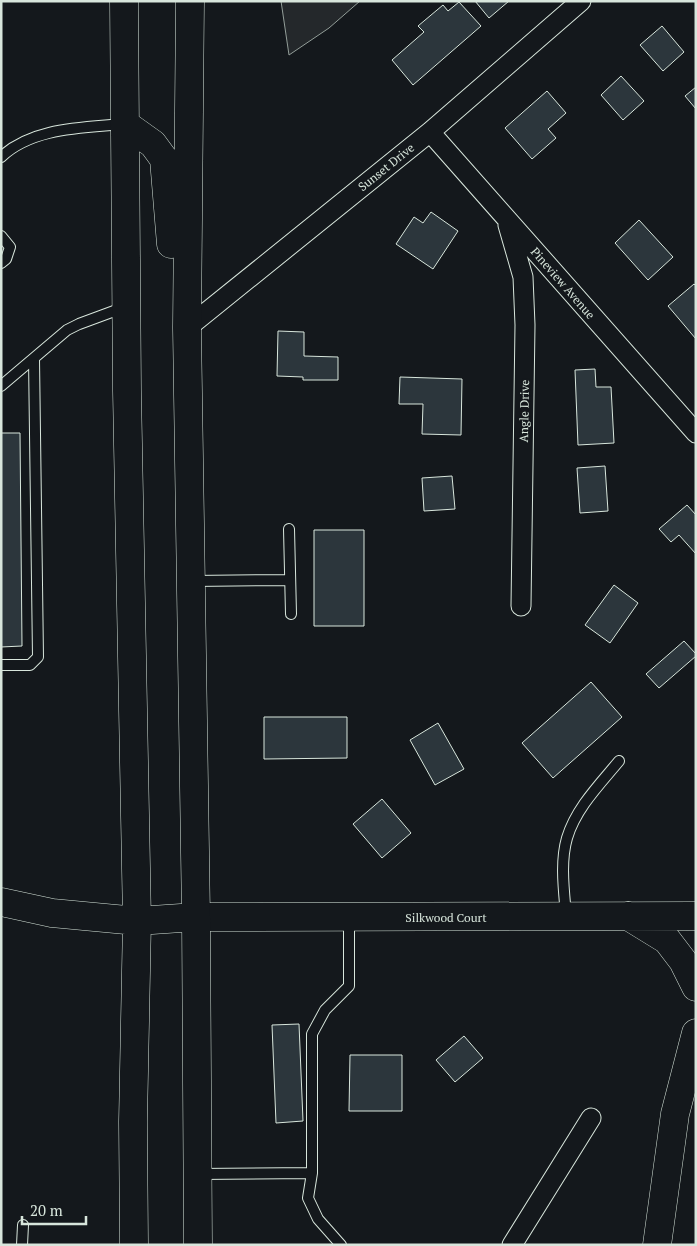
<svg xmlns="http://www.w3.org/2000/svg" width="697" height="1246" font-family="'PT Serif',serif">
  <rect width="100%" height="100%" fill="#14181c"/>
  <path fill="#24282b" stroke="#939e99" d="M281,1H360L329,28L289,55Z"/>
  <path fill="#2c363c" stroke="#d8e6dc" d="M475,1H509L489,18Z
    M459,2L481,26L413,85L392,60L424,32L418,26L443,5L448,11Z
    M662,26L684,52L663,71L640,45Z
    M621,76L644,101L623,120L601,95Z
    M696,87V109L685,96Z
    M547,91L566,113L548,129L556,138L532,159L505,128Z
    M431,212L458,231L433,269L396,244L414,217L423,223Z
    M639,220L673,257L648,280L615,243Z
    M694,284L696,286V339L668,306Z
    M278,331L304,332V356L338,357V380H303V377L277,376Z
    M595,369L596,387H611L614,443L578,445L575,370Z
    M400,377L462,379L461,435L422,434L423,404H399Z
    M1,433H20L22,646L1,647Z
    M605,466L608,511L580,513L577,468Z
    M452,476L455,509L424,511L422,478Z
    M687,505L696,515V554L679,535L671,542L659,529Z
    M314,530H364V626H314Z
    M614,585L638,603L610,643L585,625Z
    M684,641L696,654V656L659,688L646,674Z
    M591,682L622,717L553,778L522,743Z
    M264,717H347V758L264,759Z
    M438,723L464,769L435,785L410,740Z
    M382,799L411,833L382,858L353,824Z
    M299,1024L303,1121L276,1123L272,1025Z
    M464,1036L483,1058L455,1082L436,1060Z
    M350,1055H402V1111H349Z"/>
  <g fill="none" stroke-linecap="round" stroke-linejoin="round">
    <defs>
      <path id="service" d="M1,157C33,127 83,128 124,124
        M1,236L10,247L6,259L1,263
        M1,386L67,330L79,324L125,307
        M289,529L291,614
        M192,581L290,580
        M1,665H30L38,657L34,359
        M566,915C564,891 560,862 567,838C576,808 600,784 619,761
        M198,1174L312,1173
        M22,1245L23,1225
        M341,1245L318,1219L308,1198L312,1173V1034L325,1010L349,986V919"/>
      <path id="minor" d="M430,132L696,433
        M508,225L523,277L525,325L521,606
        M187,328L430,132L581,1
        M512,1245L591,1118"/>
      <path id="secondary" d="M628,916L667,940L683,961L696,987
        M196,917L696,916
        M657,1245L675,1114L696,1033"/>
      <path id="primary" d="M124,1L127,391L137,921L133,1122L134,1245
        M190,1L187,328L196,917L198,1245
        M125,124L153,144L164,159L171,244
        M1,902L52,913L137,921L196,917"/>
    </defs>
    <use href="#service" stroke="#d8e6dc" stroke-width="12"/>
    <use href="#minor" stroke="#d8e6dc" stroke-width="21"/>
    <use href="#secondary" stroke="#d8e6dc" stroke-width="29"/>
    <use href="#primary" stroke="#d8e6dc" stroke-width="29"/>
    <use href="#service" stroke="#14181c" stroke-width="10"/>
    <use href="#minor" stroke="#14181c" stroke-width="19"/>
    <use href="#secondary" stroke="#14181c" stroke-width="28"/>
    <use href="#primary" stroke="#14181c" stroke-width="28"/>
  </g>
  <g text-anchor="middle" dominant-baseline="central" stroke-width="4" stroke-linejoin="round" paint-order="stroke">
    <g font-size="12" fill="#d8e6dc" stroke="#14181c">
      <text transform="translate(386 167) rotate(-39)">Sunset Drive</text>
      <text transform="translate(563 283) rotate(49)">Pineview Avenue</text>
      <text transform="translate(524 411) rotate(-89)">Angle Drive</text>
      <text x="446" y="917">Silkwood Court</text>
    </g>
  </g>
  <rect width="697" height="1246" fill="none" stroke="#d8e6dc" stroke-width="5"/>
  <path d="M22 1216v8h64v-8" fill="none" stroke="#d8e6dc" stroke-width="2.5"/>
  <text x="30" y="1216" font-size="15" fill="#d8e6dc" stroke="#14181c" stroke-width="4" paint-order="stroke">20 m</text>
</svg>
